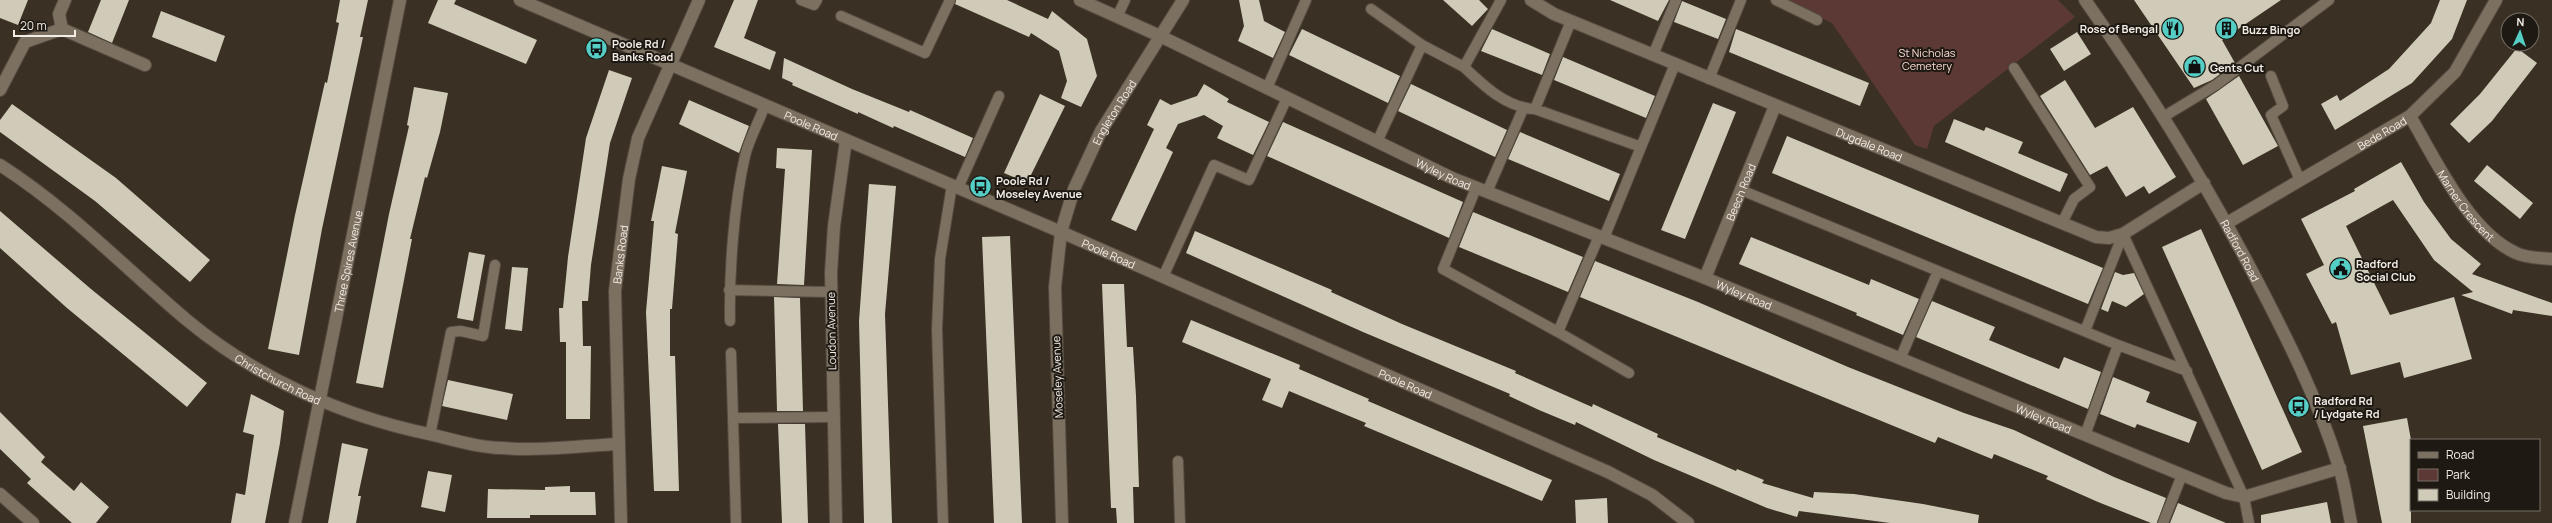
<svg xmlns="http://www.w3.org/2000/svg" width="2552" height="523" font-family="Manrope,sans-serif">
  <rect width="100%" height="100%" fill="#3a3023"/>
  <path fill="#5c3934" d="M1783,0H2058L2075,17L1934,126L1927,149L1915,145L1832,23Z"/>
  <path fill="#cfcbb8" d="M0,0H28L18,25L0,18Z
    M101,0H129L112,43L88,32Z
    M340,0H368L360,37H363L322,229L299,355L268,349L295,215L325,82L327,83L339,23L336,22Z
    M438,0H456L454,4L537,40L526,64L428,23Z
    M734,0H758L744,38L776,52L770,70L714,47Z
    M956,0H1007L1048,19L1052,11L1087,39L1097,76L1081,107L1061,98L1067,81L1059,51L1031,33L1029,37L955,4Z
    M1239,0H1259L1264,21L1285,32L1273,58L1238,41L1244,26Z
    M1443,0H1479L1488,9L1472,26Z
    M1610,0H1669L1658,21Z
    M2134,0H2281L2222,40L2235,63L2212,80L2194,88Z
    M2440,0H2467L2452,39L2412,83L2335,130L2321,104L2337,95L2340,101L2389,69L2431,23Z
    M1682,1L1726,19L1718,39L1674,22Z
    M161,11L225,36L216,62L152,37Z
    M1302,29L1400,76L1388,103L1289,55Z
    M1492,29L1550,54L1542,75L1481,51Z
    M1736,29L1869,83L1860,106L1729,52Z
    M2077,32L2091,54L2064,71L2050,49Z
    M2517,48L2537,63L2492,121L2469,143L2450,124L2480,94Z
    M1563,57L1655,96L1646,118L1554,80Z
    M784,58L852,89L909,112L910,110L973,138L965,157L894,126L893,128L858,112V114L792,85L793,83L782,78Z
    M609,70L632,78L610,143L591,265L588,301H582L583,346H591L590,419H566V342H560L559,308H563L568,257L586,138Z
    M2239,76L2278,146L2243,165L2206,99Z
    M2065,80L2095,128L2133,107L2176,177L2149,194L2144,186L2126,197L2107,166L2090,175L2040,96Z
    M1204,84L1229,99L1227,102L1269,122L1253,155L1217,138L1223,126L1204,115L1178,124L1166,148L1173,152L1136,231L1111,220L1154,129L1147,125L1160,99L1171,105L1197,96Z
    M1411,84L1507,130L1495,157L1398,111Z
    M414,87L448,93L440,132L427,178L425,177L410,239H412L383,388L356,383L389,214L409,126L407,125Z
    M1040,94L1065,106L1027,183L1004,173Z
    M689,100L749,126L739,153L679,124Z
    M1713,103L1736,112L1685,239L1661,230Z
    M12,104L116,178L210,260L190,282L95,201L0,132V120Z
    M1954,119L1984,131L1986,127L2023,142L2018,153L2068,174L2060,192L1945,142Z
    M1283,122L1463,202L1449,238L1267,156Z
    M1520,132L1620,174L1609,201L1508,159Z
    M1787,136L2103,268L2088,304L1772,173Z
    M777,148L812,150L804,285L777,284L785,169L776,168Z
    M2401,162L2424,202L2451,239L2481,264L2472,274L2552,303V316L2513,310L2512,314L2461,295L2473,292L2434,260L2393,200L2346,226L2390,315L2454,297L2472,359L2404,378L2400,362L2351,375L2336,322L2332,324L2306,274L2324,265L2301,219L2355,191L2354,189Z
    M2487,165L2533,203L2520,219L2474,181Z
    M662,166L687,171L675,233L678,234L672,309H670V356H675L679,491H654L646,312L654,221H651Z
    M869,184L896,186L885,314L892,523H864L859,321Z
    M0,211L91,289L207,383L187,407L67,308L0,248Z
    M1473,212L1583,257L1568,292L1459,247Z
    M2201,229L2302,452L2262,470L2162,247Z
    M1195,231L1304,278L1332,290L1331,292L1402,324L1516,371L1515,373L1592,407L1593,404L1658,434L1657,437L1678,446L1736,471L1737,469L1764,480L1762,483L1813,498L1814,492L1854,494L1923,504L1979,515L1978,523H1890L1799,511L1797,517L1767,508L1654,460L1576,422L1575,425L1539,410L1509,396L1510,394L1363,332L1186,253Z
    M1010,236L1022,523H994L982,237Z
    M1751,237L1869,285L1871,279L1919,299L1903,335L1856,315L1857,313L1739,264Z
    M469,252L485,255L473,321L457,318Z
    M1595,261L1698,302L1848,367L1964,413L2014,430L2114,477L2166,498L2157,523H2151L2098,502L2046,479L2048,476L1994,454L1992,459L1938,437L1935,443L1580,297Z
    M512,267L528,268L522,331L505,329Z
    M2115,272L2123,275L2134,273L2144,294L2126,307L2112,301L2108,312L2101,309Z
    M1102,284H1124L1127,347H1133L1136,396L1139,487H1133L1134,523H1117L1116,508H1111Z
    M774,297L800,298L803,411H777Z
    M1932,301L1995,327L1989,340L2059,369L2064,357L2101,372L2088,409L1916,337Z
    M1191,320L1300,365L1299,369L1369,399L1368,401L1552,480L1542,501L1364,426L1366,423L1289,391L1282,408L1262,400L1271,379L1182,342Z
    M2113,377L2150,392L2146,402L2197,422L2189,443L2137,424L2135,428L2100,414Z
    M448,380L513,394L507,420L442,406Z
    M251,394L284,411L280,443L265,523H231L236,493L245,495L254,435L243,432Z
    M0,412L45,457L41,462L58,477L74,491L81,482L109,507L96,523H72L27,483L31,479L0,449Z
    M2407,418L2411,440V523H2382L2363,426Z
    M778,424H805L808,523H782Z
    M342,443L368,449L358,496H361L356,523H328Z
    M428,471L452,475L445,512L421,507Z
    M570,486V492H595L596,515H530V518H487L488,489L545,490V487Z
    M1607,498L1608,523H1576L1575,500Z
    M2327,502L2331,523H2261V515Z
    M2178,503L2226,523H2170Z"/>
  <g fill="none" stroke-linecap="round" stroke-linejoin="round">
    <defs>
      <path id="service" d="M801,0L814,5L817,0
        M1501,0L1464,67C1484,86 1507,108 1535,109L1641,147L1604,238
        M1776,0L1817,20
        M1371,9L1422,45
        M841,16L925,53L950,0
        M1117,17L1125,0
        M1653,55L1676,0
        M2014,68L2090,187L2074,199L2062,223
        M2271,76L2283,106L2271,115L2300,180
        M1709,79L1741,0
        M1267,88L1306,0
        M1535,109L1571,21
        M2163,117L2216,85L2329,0
        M1377,142L1422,45L1464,67
        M1641,147L1675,64
        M958,188L999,96
        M1476,188L1443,269L1558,332
        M1741,190L1938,271
        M1487,192L1523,109
        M2123,234L2244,497L2249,523
        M1599,236L1558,332L1629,373
        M1163,277L1214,165L1249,180L1287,98
        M729,290L831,292
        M730,321C729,272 734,204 745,156C749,139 759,122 765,105
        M2085,331L2123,234
        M731,353L733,418L833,417
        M1900,359L1938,271L2118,345
        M733,418L736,523
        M430,435L451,332L461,331L483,336L495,265
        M2085,435L2118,345L2187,371
        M1178,461L1180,523
        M943,523L937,329L940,259L952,185
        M2163,523L2182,475"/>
      <g id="minor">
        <path d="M65,0L59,14L62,29L145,65"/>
        <path id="s1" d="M520,0L1061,232L1608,472L1652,495L1688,523"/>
        <path id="s2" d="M1080,0L1160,36L1452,178L1705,278L2226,493L2244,497L2340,468"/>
        <path id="s3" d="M1531,0L1554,14L2096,237L2109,238L2123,234L2204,183"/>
        <path d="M0,90L25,42L62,29"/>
        <path id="s4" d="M2410,116C2435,159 2469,232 2516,253C2526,258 2541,258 2552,259"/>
        <path id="s5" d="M0,165C69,209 125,268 188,321C257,378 342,416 429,434C454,440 477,447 502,448C541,451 580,446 619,444"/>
        <path id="s6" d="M2227,223L2410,116L2455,72L2496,0"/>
        <path id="s7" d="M1705,278L1775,106"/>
        <path d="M0,494L33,523"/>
        <path id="s8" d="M295,523L400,0"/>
        <path id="s9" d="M621,523L615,291L629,179L638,138L699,0"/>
        <path d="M836,523L831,273L834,226L846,140"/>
      </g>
      <g id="secondary">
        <path id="s10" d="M2085,0C2147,88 2203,178 2253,273C2286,336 2318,399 2339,467C2345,485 2347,504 2351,523"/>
        <path id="s11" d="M1062,523L1055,287L1061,232L1074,189L1101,131L1183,0"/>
      </g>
    </defs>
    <use href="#service" stroke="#544b40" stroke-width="12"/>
    <use href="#minor" stroke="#544b40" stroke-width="14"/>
    <use href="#secondary" stroke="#544b40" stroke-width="14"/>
    <use href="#service" stroke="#7c7061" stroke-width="10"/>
    <use href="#minor" stroke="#7c7061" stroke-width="12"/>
    <use href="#secondary" stroke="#7c7061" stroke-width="12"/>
  </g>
  <defs>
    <symbol id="restaurant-disc" viewBox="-11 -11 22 22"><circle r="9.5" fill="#55cec5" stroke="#1e1913"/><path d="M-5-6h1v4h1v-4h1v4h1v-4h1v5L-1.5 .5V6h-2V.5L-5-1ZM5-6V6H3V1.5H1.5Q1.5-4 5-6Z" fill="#111"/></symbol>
    <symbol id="building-disc" viewBox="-11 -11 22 22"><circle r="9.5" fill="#55cec5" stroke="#1e1913"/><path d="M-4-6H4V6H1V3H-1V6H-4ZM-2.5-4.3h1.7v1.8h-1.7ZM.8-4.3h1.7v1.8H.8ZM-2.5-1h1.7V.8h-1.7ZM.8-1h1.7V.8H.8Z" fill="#111"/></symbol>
    <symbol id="bus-disc" viewBox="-11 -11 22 22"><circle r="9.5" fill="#55cec5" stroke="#1e1913"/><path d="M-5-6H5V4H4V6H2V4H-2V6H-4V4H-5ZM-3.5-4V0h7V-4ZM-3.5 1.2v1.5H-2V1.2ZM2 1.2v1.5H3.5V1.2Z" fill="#111"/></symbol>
    <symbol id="shop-disc" viewBox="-11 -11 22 22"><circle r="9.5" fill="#55cec5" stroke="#1e1913"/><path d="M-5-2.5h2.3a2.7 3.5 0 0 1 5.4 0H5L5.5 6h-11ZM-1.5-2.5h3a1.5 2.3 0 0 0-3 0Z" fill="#111"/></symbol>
    <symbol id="civic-disc" viewBox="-11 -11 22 22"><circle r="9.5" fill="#55cec5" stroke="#1e1913"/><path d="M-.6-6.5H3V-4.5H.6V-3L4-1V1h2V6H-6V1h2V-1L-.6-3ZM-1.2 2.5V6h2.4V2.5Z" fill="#111"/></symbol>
  </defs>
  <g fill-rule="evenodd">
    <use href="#restaurant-disc" x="2160" y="16" width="25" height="25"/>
    <use href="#building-disc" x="2214" y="16" width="25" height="25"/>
    <use href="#bus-disc" x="584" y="36" width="25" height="25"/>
    <use href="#shop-disc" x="2182" y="54" width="25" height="25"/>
    <use href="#bus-disc" x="968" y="174" width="25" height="25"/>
    <use href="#civic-disc" x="2328" y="256" width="25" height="25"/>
    <use href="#bus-disc" x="2286" y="394" width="25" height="25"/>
  </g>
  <g text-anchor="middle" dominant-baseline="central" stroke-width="4" stroke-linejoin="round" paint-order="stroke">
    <g font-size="11" font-weight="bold" fill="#f4ede5" stroke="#1e1913" text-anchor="start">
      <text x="2158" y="28" text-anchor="end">Rose of Bengal</text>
      <text x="2242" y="29">Buzz Bingo</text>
      <text x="612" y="43">Poole Rd /<tspan x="612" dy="13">Banks Road</tspan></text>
      <text x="2210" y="67">Gents Cut</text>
      <text x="996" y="180">Poole Rd /<tspan x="996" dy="13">Moseley Avenue</tspan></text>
      <text x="2356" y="263">Radford<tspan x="2356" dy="13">Social Club</tspan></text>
      <text x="2314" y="400">Radford Rd<tspan x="2314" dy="13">/ Lydgate Rd</tspan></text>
    </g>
    <g font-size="11" fill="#fcdad5" stroke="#1e1913">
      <text x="1927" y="52">St Nicholas<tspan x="1927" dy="13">Cemetery</tspan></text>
    </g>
    <g font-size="11" fill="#f4ede5" stroke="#1e1913">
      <text stroke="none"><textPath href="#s11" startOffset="423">Engleton Road</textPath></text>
      <text stroke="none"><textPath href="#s1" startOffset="317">Poole Road</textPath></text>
      <text stroke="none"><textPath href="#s6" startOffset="179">Bede Road</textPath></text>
      <text stroke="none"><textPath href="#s3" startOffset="368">Dugdale Road</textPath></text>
      <text stroke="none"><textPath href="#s2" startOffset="403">Wyley Road</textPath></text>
      <text stroke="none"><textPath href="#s7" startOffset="93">Beech Road</textPath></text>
      <text stroke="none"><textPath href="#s4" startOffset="106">Marner Crescent</textPath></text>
      <text stroke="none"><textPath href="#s10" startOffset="295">Radford Road</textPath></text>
      <text stroke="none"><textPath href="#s1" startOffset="641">Poole Road</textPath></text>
      <text stroke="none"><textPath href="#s9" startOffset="269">Banks Road</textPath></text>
      <text stroke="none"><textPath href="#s8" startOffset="267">Three Spires Avenue</textPath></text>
      <text stroke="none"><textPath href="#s2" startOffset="727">Wyley Road</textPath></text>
      <text transform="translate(831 331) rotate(-91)">Loudon Avenue</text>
      <text transform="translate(1057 377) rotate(-92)">Moseley Avenue</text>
      <text stroke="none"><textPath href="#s5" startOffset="352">Christchurch Road</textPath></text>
      <text stroke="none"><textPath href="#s1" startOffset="965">Poole Road</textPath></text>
      <text stroke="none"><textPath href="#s2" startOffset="1051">Wyley Road</textPath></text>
    </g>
  </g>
  <rect x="2410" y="439" width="130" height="72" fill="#1e1913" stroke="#746e67"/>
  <rect x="2418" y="452" width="20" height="6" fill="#7c7061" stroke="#746e67"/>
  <text x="2446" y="459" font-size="12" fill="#f4ede5">Road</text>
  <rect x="2418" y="469" width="20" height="12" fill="#5c3934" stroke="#746e67"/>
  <text x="2446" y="479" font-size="12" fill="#f4ede5">Park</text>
  <rect x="2418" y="489" width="20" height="12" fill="#cfcbb8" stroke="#746e67"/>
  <text x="2446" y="499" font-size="12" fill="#f4ede5">Building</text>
  <g transform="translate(2520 32) rotate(3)"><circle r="19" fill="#1e1913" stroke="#746e67"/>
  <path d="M0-3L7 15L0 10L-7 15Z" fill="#55cec5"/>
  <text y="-6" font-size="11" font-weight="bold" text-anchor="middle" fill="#f4ede5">N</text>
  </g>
  <path d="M14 30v6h61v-6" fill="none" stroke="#f4ede5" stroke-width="2"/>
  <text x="20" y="30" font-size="12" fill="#f4ede5" stroke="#1e1913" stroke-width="3" paint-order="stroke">20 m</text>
</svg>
